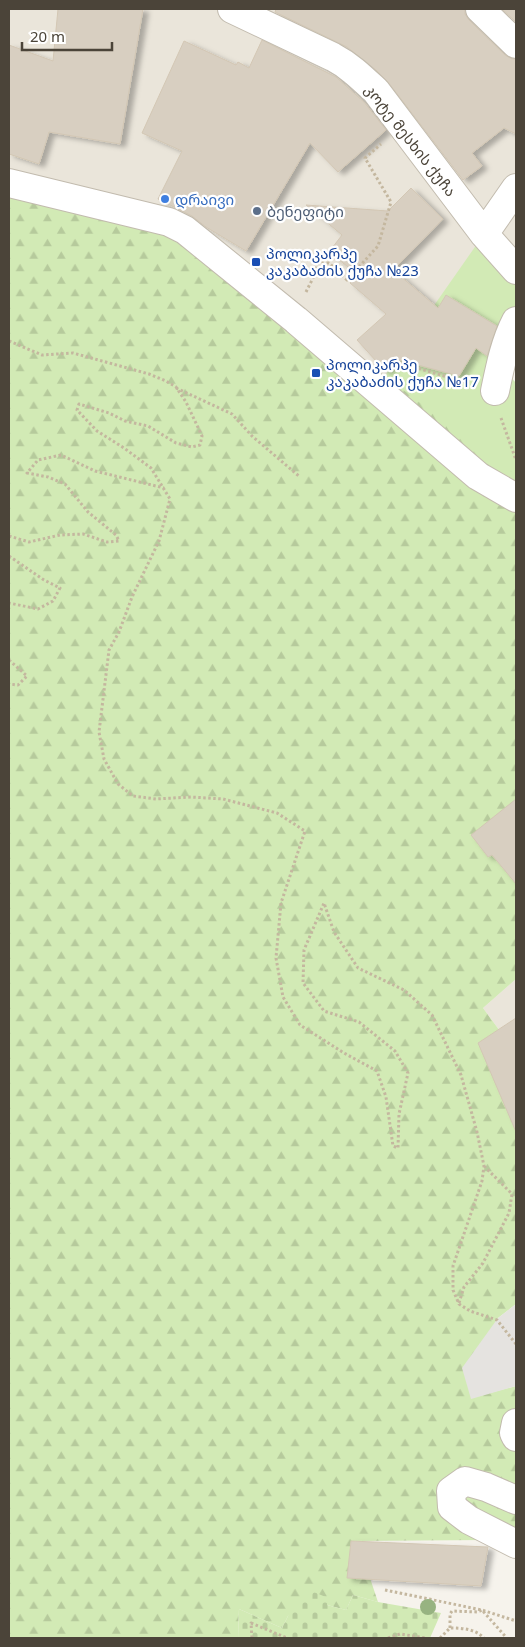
<svg xmlns="http://www.w3.org/2000/svg" width="525" height="1647" font-family="'Noto Sans','Noto Sans Georgian',sans-serif">
  <defs>
    <pattern id="forest-firs" width="22" height="20" patternUnits="userSpaceOnUse" patternTransform="scale(1.25)"><rect width="22" height="20" fill="#d2eab5"/><path d="M5 1l3.5 6h-7zM16 11l3.5 6h-7z" fill="#b6ca9c"/></pattern>
    <pattern id="cemetery-stones" width="16" height="16" patternUnits="userSpaceOnUse" patternTransform="scale(1.25)"><rect width="16" height="16" fill="#d2eab5"/><path d="M2 7V4a2 2 0 0 1 4 0v3zM10 15v-3a2 2 0 0 1 4 0v3z" fill="#b6ca9c"/></pattern>
    <filter id="shadow"><feDropShadow dx="5.5" dy="3" stdDeviation="2.5" flood-color="#0004"/></filter>
  </defs>
  <rect width="100%" height="100%" fill="#f6f3ec"/>
  <path fill="#eae5da" d="M9,9H516V270L377,387L9,193Z
    M516,979V1053L483,1008Z"/>
  <path fill="#d2eab5" d="M484,234L516,270V321L500,365L516,383V486L377,387Z"/>
  <path fill="url(#forest-firs)" d="M9,176L183,224L516,475V979L483,1008L516,1053V1304L498,1318L471,1398L516,1386V1555L486,1540L351,1541L348,1576L370,1578L378,1602L353,1595L346,1610L327,1605L288,1616L282,1628L239,1609L238,1638H9Z"/>
  <path fill="url(#cemetery-stones)" d="M314,1592L328,1598L327,1605L346,1610L353,1595L378,1602L441,1613L430,1638H238L239,1609L282,1628L288,1616Z"/>
  <path fill="#e5e3e0" d="M516,1304V1386L471,1399L462,1368L498,1318Z"/>
  <path fill="#d8cfc1" stroke="#d3c7b4" filter="url(#shadow)" d="M58,9H143L120,144L49,132L39,164L9,154V45L53,61Z
    M276,9H465V14L469,20L505,55L512,59H516V134L504,128L472,153L482,166L463,180L388,82L376,70L347,47L275,12Z
    M502,9H516V22Z
    M262,40L336,77L364,102L386,130L338,172L310,143L246,251L206,227L192,216L158,199L182,151L142,133L184,41L236,65L238,62L249,68Z
    M411,188L443,219L393,270L438,308L446,295L497,326L487,356L476,348L459,376L399,360L386,372L357,340L386,314L350,283L357,274L329,252L342,235L306,205L388,211Z
    M516,799V884L492,855L488,857L471,835Z
    M516,1018V1132L478,1043Z
    M351,1541L488,1547L481,1586L347,1578Z"/>
  <g fill="none" stroke-linecap="round" stroke-linejoin="round">
    <defs>
      <path id="minor" d="M232,9L333,57C350,66 362,78 376,91L484,234L516,270
        M480,9L516,44
        M9,183L169,222L185,230L296,320L478,476L516,498
        M484,234L516,188
        M495,391C500,367 505,342 516,321
        M516,1423L514,1433L516,1437
        M516,1500L486,1487L465,1481L451,1491L452,1507L469,1520L516,1544"/>
    </defs>
    <use href="#minor" stroke="#c2bbae" stroke-width="30"/>
    <path stroke="#c4b79f" stroke-width="3" stroke-dasharray="2.5 2.5" stroke-linecap="butt" d="M306,292L314,276L318,263H329L347,280L378,246L391,202L365,158L381,144
      M9,341L42,355L73,353L149,374L166,381L176,387L186,402L202,436L200,445L192,447L176,443L148,426L125,421L109,413L79,404L77,410L97,431L124,448L151,468L170,499L159,541L132,597L119,632L109,650L99,732L104,759L118,784L133,796L156,799L191,797L223,799L277,813L305,831L281,903L276,958L283,997L300,1025L344,1053L377,1071L386,1097L393,1146L398,1148L399,1114L408,1073L395,1051L359,1022L324,1011L303,983L304,950L324,903L334,932L358,968L404,990L432,1015L461,1075L477,1132L484,1166L482,1181L453,1266V1290L459,1304L470,1311L497,1320L516,1344
      M396,367L400,363L468,383
      M176,388L232,414L252,436L300,477
      M501,418L516,460
      M9,536L29,542L60,535L83,534L107,542L119,541L116,535L88,512L65,484L48,477L27,473L38,460L61,455L95,471L164,488
      M9,556L44,580L60,588L53,601L38,609L9,603
      M9,660L27,676L18,685L9,684
      M459,1303L464,1287L483,1263L509,1213L512,1194L484,1166
      M385,1590L482,1610L516,1621
      M450,1628V1614L452,1611L478,1612L482,1610L505,1636L504,1638
      M252,1638L251,1623L287,1638
      M388,1638L400,1634L426,1638
      M440,1638L450,1628C463,1628 475,1629 484,1638"/>
    <use href="#minor" stroke="#fff" stroke-width="28"/>
  </g>
  <circle fill="#97b381" cx="428" cy="1607" r="8"/>
  <circle fill="#3f7fe0" stroke="#fff" stroke-width="2" cx="165" cy="199" r="5"/>
  <circle fill="#5c6f8a" stroke="#fff" stroke-width="2" cx="257" cy="211" r="5"/>
  <g fill="#1a4fb4" stroke="#fff" stroke-width="2">
    <rect x="251" y="257" width="10" height="10" rx="2.5"/>
    <rect x="311" y="368" width="10" height="10" rx="2.5"/>
  </g>
  <g text-anchor="middle" dominant-baseline="central" stroke-width="4.5" stroke-linejoin="round" paint-order="stroke">
    <g font-size="15" fill="#4b4439" stroke="#fff">
      <text transform="translate(411 140) rotate(52)">კოტე მესხის ქუჩა</text>
    </g>
    <g font-size="15" fill="#366cbe" stroke="#fff" text-anchor="start">
      <text x="175" y="199">დრაივი</text>
    </g>
    <g font-size="15" fill="#4e5e75" stroke="#fff" text-anchor="start">
      <text x="267" y="211">ბენეფიტი</text>
    </g>
    <g font-size="15" fill="#164399" stroke="#fff" text-anchor="start">
      <text x="266" y="253">პოლიკარპე<tspan x="266" dy="17">კაკაბაძის ქუჩა №23</tspan></text>
      <text x="326" y="364">პოლიკარპე<tspan x="326" dy="17">კაკაბაძის ქუჩა №17</tspan></text>
    </g>
  </g>
  <rect width="525" height="1647" fill="none" stroke="#4b4439" stroke-width="20"/>
  <path d="M22 42v8h90v-8" fill="none" stroke="#4b4439" stroke-width="2.5"/>
  <text x="30" y="42" font-size="15" fill="#4b4439" stroke="#ffffff" stroke-width="4" paint-order="stroke">20 m</text>
</svg>
